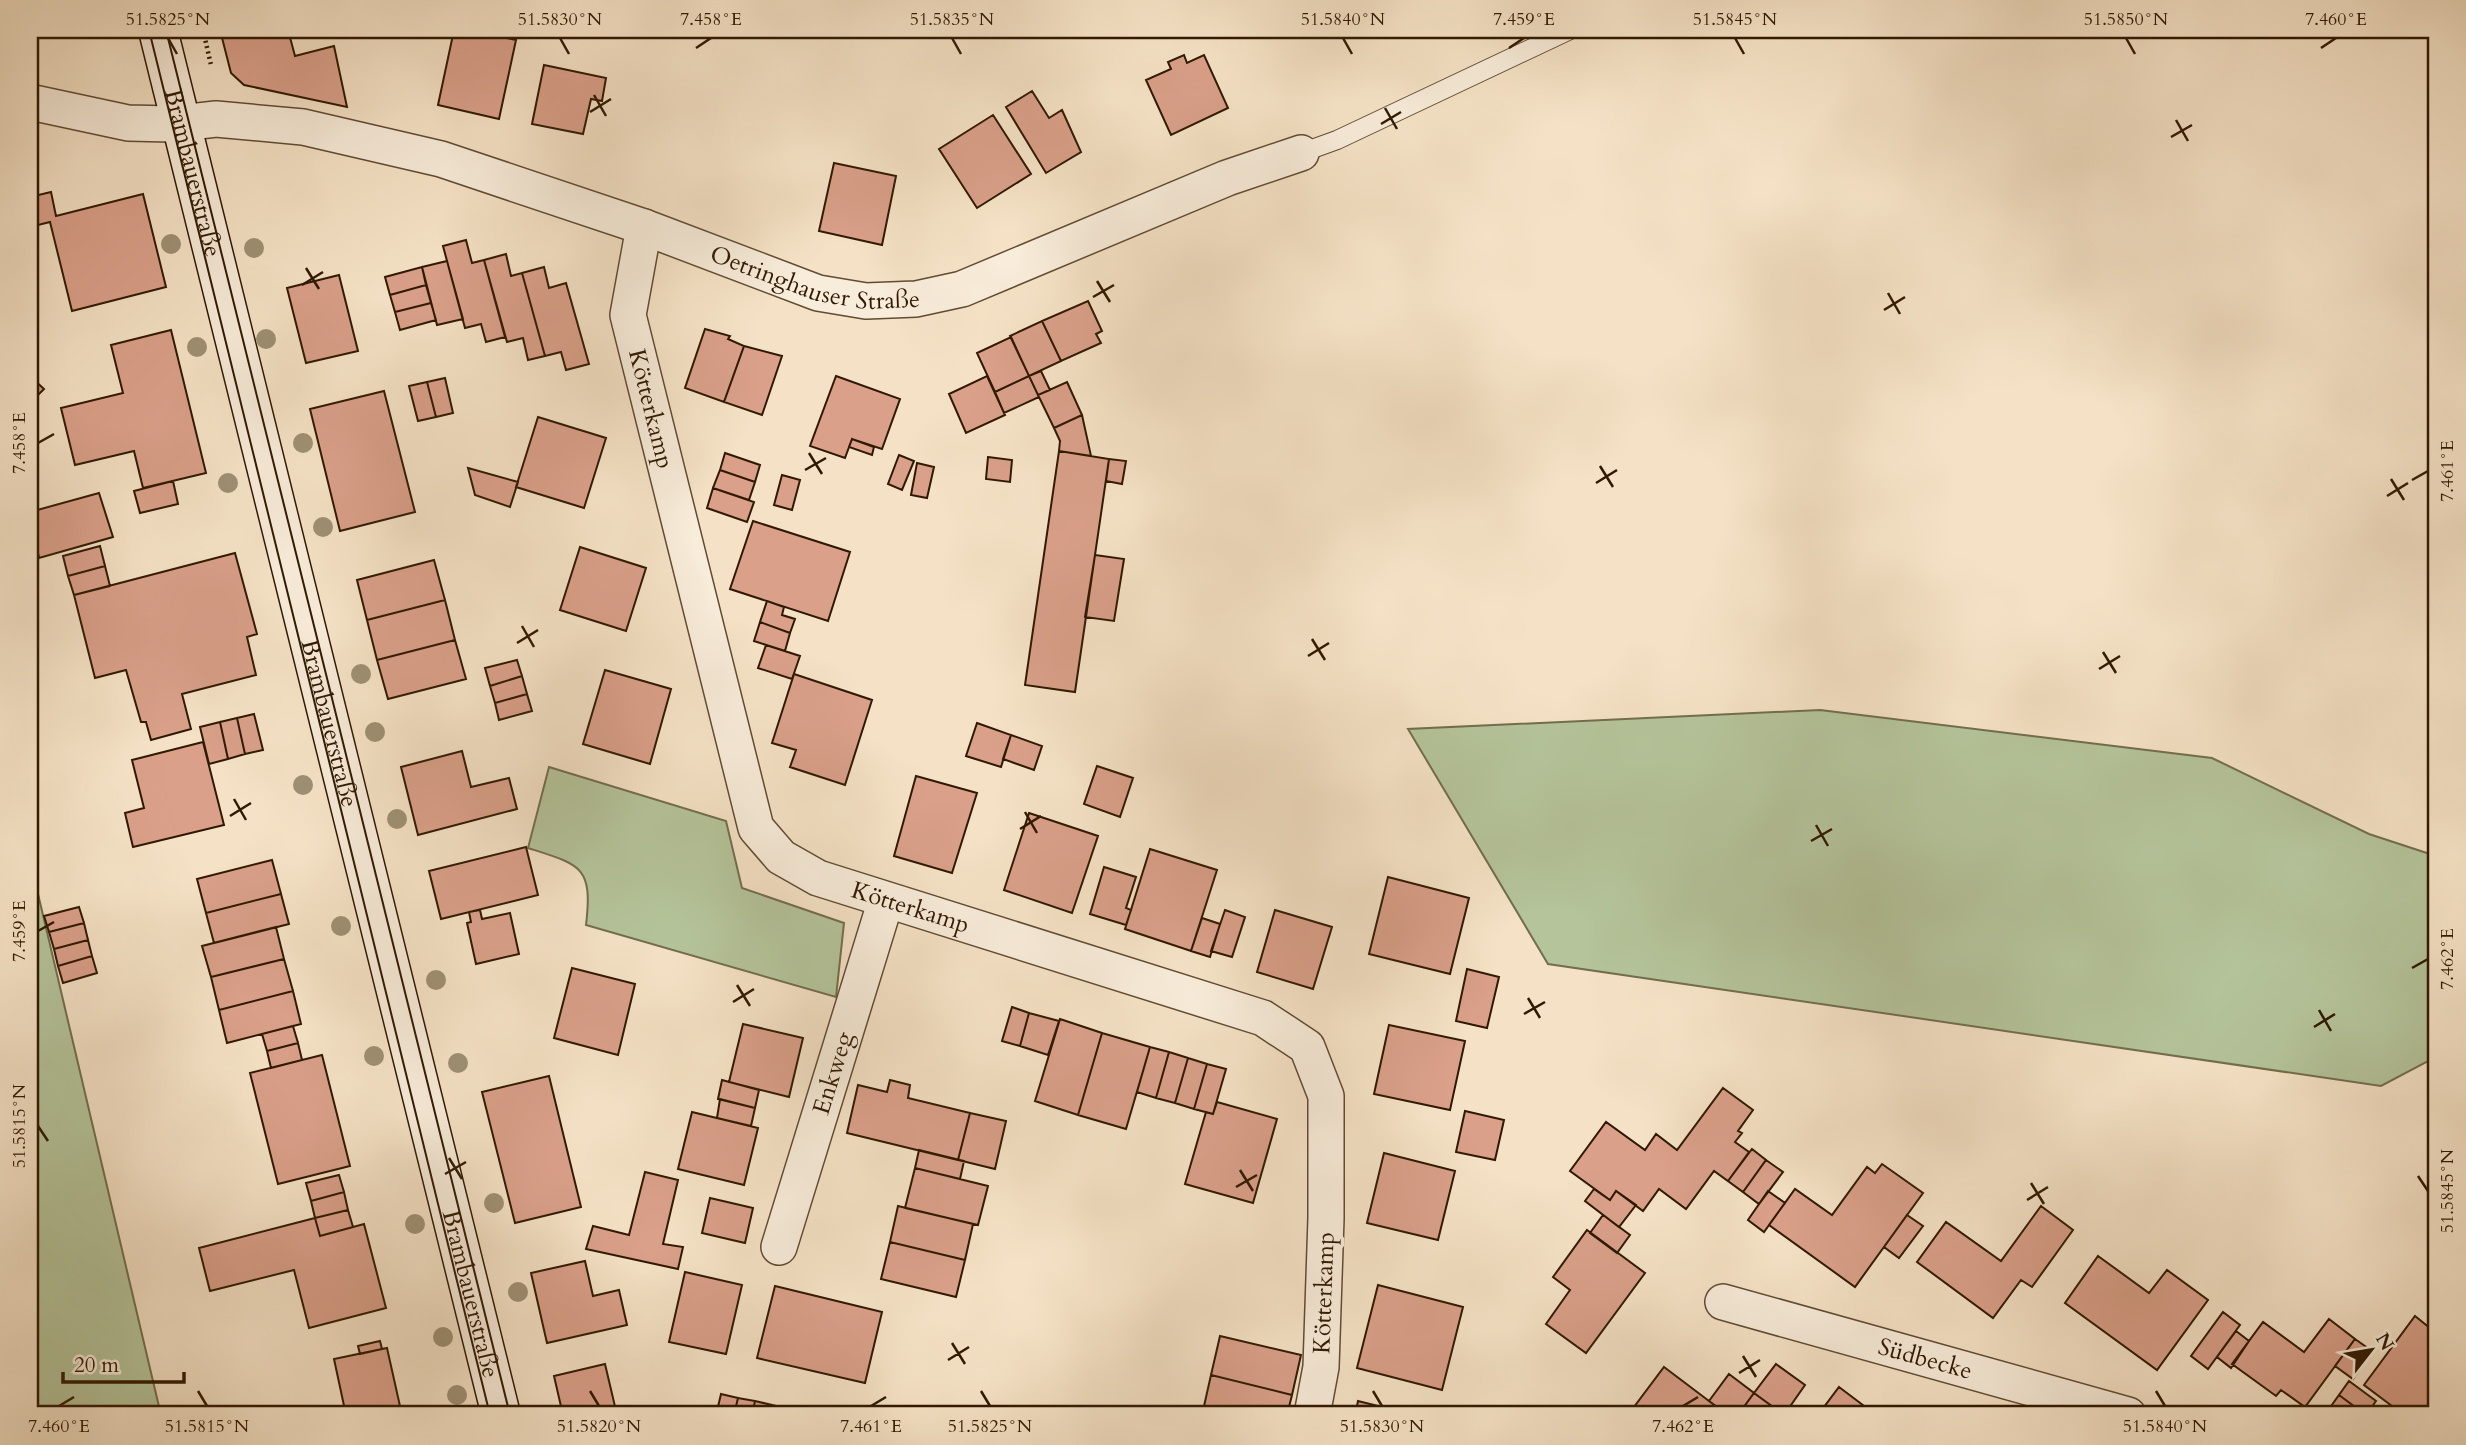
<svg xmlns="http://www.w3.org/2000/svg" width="2466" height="1445" font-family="Cardo,serif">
  <rect width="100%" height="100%" fill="#f5e2c6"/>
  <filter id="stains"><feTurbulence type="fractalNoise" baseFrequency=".00286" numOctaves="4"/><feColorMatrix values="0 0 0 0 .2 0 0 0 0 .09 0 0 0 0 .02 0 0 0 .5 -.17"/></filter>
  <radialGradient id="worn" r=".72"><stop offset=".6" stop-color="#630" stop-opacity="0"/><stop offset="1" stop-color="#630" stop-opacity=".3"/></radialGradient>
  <path fill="#b5c49b" stroke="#726e4e" stroke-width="2" d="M1820,710L2212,758L2369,834L2436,856V1057L2381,1086L1548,964L1408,729Z
    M549,767L726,821L742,888L844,923L836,997L586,925C593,866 581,865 528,848Z
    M30,860L161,1415H47L30,1399Z"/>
  <path fill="#daa08a" stroke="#301902" stroke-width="2" d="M220,30H288L295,56L334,46L347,107L244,85L231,73Z
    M454,30H470L516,40L499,119L438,105Z
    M1184,55L1187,63L1204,55L1228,108L1171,135L1146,80L1171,69L1168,62Z
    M544,65L606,78L602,101L591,99L583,134L532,124Z
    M1032,91L1049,118L1062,110L1081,152L1046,173L1006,107Z
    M993,115L1031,174L977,208L939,149Z
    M834,163L896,176L882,245L819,231Z
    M51,192L56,216L143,194L166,287L72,311L50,222L30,227V197Z
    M466,240L472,263L484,260L505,337L486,342L481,324L465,328L443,246Z
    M506,254L511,276L522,273L545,356L528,360L523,338L507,342L484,260Z
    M447,261L463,319L437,325L422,267Z
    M422,267L426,285L390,295L385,277Z
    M544,267L549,288L566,283L589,364L566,370L561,352L545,356L522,273Z
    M339,275L358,351L306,363L287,288Z
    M426,285L431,303L395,312L390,295Z
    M1088,301L1102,331L1096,334L1101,343L1061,361L1042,321Z
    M431,303L436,320L400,330L395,312Z
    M1042,321L1061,361L1029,376L1010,336Z
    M705,329L730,336L728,339L744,346L724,402L685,388Z
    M171,330L206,473L143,488L134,451L75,465L61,408L123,393L111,345Z
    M1011,337L1029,376L995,392L977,353Z
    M744,346L782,356L762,415L724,402Z
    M1041,371L1050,390L1038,395L1029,376Z
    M836,376L900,399L882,449L852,439L845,458L810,446Z
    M987,376L1005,415L966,433L949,394Z
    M1029,376L1039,397L1004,413L995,392Z
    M31,377L44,389L30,403V378Z
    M445,378L453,413L436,417L427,382Z
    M427,382L436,417L418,421L409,386Z
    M1067,382L1082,415L1054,428L1038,395Z
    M384,391L415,512L340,531L310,409Z
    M1082,415L1091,456L1059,451L1060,441L1054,428Z
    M538,417L606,438L584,508L516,487Z
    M852,439L874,447L872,455L849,447Z
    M1059,451L1109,459L1075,692L1025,685Z
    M725,453L760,465L755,482L720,470Z
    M899,455L914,461L902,490L888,484Z
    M988,457L1012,460L1010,482L986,479Z
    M1109,459L1126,461L1122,484L1106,481Z
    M917,463L934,467L927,498L911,495Z
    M468,468L518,482L510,507L475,495Z
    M720,470L755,482L749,500L713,488Z
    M782,475L800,480L792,510L774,505Z
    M173,481L178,504L140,513L134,491Z
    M713,488L754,502L747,522L707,508Z
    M99,493L113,537L39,558L30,512Z
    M753,521L850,552L828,621L730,589Z
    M100,546L105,566L68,576L63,556Z
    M580,547L646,568L626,631L560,610Z
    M235,553L257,634L247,637L256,675L182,694L191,729L151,740L146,722H141L126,670L95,678L74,595Z
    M1095,555L1124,559L1114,621L1085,617Z
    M434,560L445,600L367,620L357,580Z
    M105,566L110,586L74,595L68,576Z
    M445,600L455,640L377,660L367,620Z
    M767,601L784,607L782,615L795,619L790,633L760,622Z
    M760,622L790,633L785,651L754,641Z
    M455,640L466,679L388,699L377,660Z
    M766,645L800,656L792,679L758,668Z
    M517,660L522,676L490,686L485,668Z
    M605,670L671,689L650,764L583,744Z
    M794,674L872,700L845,785L790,767L796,750L772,743Z
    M522,676L527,694L495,703L490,686Z
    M527,694L532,711L499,720L495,703Z
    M254,714L263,750L245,754L237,718Z
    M237,718L245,754L228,759L220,722Z
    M220,722L228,759L209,764L200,727Z
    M977,723L1011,735L1001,767L966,756Z
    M1011,735L1042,746L1034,770L1003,759Z
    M203,742L224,825L133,847L125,813L144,808L132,760Z
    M462,751L471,787L509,778L517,809L418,835L401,767Z
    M1097,766L1133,778L1120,817L1084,804Z
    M916,776L977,793L952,873L894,856Z
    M1029,813L1098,836L1072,913L1004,890Z
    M526,847L538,895L441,919L429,871Z
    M1150,849L1217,870L1191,951L1125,929Z
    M272,860L281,894L206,913L197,879Z
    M1104,867L1136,877L1126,908L1131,910L1126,925L1090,914Z
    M1388,877L1469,898L1450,974L1369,954Z
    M281,894L289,924L214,943L206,913Z
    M79,907L84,923L49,932L44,916Z
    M480,910L482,919L510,913L519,954L476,964L467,923L471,922L469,912Z
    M1225,910L1245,917L1232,957L1211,951Z
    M1275,910L1332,927L1313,989L1257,972Z
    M1202,918L1220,924L1210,957L1191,951Z
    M84,923L88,940L54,949L49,932Z
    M276,927L284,959L211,977L202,946Z
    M88,940L92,956L58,966L54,949Z
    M92,956L97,973L63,983L58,966Z
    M284,959L293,991L219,1010L211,977Z
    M572,968L635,984L618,1055L554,1038Z
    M1467,969L1499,977L1487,1028L1456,1021Z
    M293,991L301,1024L227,1043L219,1010Z
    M1012,1007L1029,1013L1020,1046L1002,1041Z
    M1029,1013L1059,1021L1048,1055L1020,1046Z
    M1060,1019L1102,1033L1078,1115L1035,1101Z
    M743,1024L803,1038L789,1097L729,1082Z
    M1389,1025L1465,1041L1450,1110L1374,1094Z
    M293,1026L298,1043L267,1051L262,1034Z
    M1102,1033L1150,1047L1126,1129L1078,1115Z
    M298,1043L302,1060L271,1068L267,1051Z
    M1150,1047L1169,1052L1156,1098L1137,1092Z
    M1169,1052L1188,1058L1175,1103L1156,1098Z
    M322,1055L350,1166L278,1184L250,1073Z
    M1188,1058L1207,1064L1194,1109L1175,1103Z
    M1207,1064L1226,1069L1213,1114L1194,1109Z
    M549,1076L581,1207L515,1223L482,1092Z
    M722,1080L759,1090L755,1108L718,1099Z
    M890,1080L910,1085L908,1098L970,1113L958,1160L847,1133L858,1085L887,1092Z
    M1723,1088L1753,1110L1738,1131L1742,1133L1735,1142L1749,1152L1728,1181L1714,1171L1686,1209L1659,1189L1643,1211L1616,1191L1610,1200L1570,1171L1606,1122L1645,1150L1656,1134L1677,1150Z
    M720,1099L755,1108L751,1126L717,1118Z
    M1217,1102L1277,1119L1253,1203L1185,1184L1206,1112L1213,1114Z
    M1465,1111L1504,1120L1495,1160L1456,1152Z
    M692,1112L758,1128L744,1185L678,1169Z
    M970,1113L1006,1121L995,1169L958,1160Z
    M1752,1149L1766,1160L1743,1192L1728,1181Z
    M919,1150L964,1161L960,1179L915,1168Z
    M1384,1153L1455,1171L1438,1240L1367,1223Z
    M1766,1160L1783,1172L1759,1204L1743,1192Z
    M1882,1164L1923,1193L1855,1287L1769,1225L1795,1189L1832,1215L1867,1167L1875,1173Z
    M915,1168L988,1186L978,1225L905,1208Z
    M645,1172L678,1180L663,1244L683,1247L678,1269L586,1249L593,1226L629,1235Z
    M339,1175L344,1192L311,1201L306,1183Z
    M1594,1189L1610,1200L1616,1191L1636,1205L1619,1227L1585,1201Z
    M1768,1191L1785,1203L1764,1232L1748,1220Z
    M344,1192L348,1210L315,1218L311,1201Z
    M710,1198L753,1208L745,1243L702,1233Z
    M898,1206L973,1224L965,1260L890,1242Z
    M2041,1206L2073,1230L2032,1287L2021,1280L1993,1318L1917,1262L1946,1222L2001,1261Z
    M348,1210L353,1227L320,1236L315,1218Z
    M1603,1215L1630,1235L1617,1253L1590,1233Z
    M1907,1215L1923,1226L1899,1258L1884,1247Z
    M315,1218L320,1236L364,1224L386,1308L309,1328L294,1270L210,1291L199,1248Z
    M1587,1230L1645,1273L1586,1353L1546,1324L1570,1290L1553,1277Z
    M890,1242L965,1260L956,1297L881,1279Z
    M2098,1256L2149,1293L2167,1270L2208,1300L2157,1370L2065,1303Z
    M585,1261L593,1296L619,1290L627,1325L547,1343L531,1273Z
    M685,1272L742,1285L726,1354L669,1342Z
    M1378,1285L1463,1307L1442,1390L1357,1368Z
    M775,1286L882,1312L865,1383L757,1358Z
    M2223,1312L2240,1325L2208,1369L2191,1356Z
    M2415,1316L2436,1333V1415H2404L2364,1385Z
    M2329,1319L2355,1339L2305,1407L2281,1390L2276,1396L2232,1364L2263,1322L2304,1352Z
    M2236,1331L2249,1341L2231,1368L2217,1357Z
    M1220,1336L1301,1355L1292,1395L1211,1375Z
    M2355,1339L2372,1351L2353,1379L2335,1366Z
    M380,1341L382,1349L360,1354L358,1346Z
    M387,1348L402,1415H346L334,1359Z
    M605,1364L617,1415H563L554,1376Z
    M1776,1364L1805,1385L1784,1415L1754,1393Z
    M1664,1367L1709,1401L1728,1415H1628Z
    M1729,1374L1754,1393L1738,1415H1728L1709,1401Z
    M1211,1375L1292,1395L1287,1415H1202Z
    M2349,1381L2376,1401L2366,1415L2339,1395Z
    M1839,1387L1876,1415H1818Z
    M1754,1393L1784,1415H1738Z
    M721,1394L738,1398L734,1415H716Z
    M2339,1395L2366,1415H2337L2329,1409Z
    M738,1398L755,1401L752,1415H734Z
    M755,1401L772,1405L770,1415H752Z
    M1358,1401L1414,1415H1355Z
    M772,1405L789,1409L787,1415H770Z"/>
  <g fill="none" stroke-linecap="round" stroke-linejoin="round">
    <defs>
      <path id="service" d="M1301,153L1337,140L1570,30"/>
      <g id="minor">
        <path id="s1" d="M30,102L128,123L172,124L216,119L303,127L441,159L644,227L818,293L866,301L916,299L962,289L1227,178L1301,153"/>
        <path id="s2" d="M644,227L628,315L756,828L781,857L818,878L1263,1018L1307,1047L1326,1096V1218L1321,1367L1312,1415"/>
        <path id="s3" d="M779,1247L886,900"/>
        <path id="s4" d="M1723,1302L2128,1415"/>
      </g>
      <g id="secondary">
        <path id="s5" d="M158,30L501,1415"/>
      </g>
    </defs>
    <use href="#service" stroke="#614b33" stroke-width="20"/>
    <use href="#minor" stroke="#614b33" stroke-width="38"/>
    <use href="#secondary" stroke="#301902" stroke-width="41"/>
    <path stroke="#301902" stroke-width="4.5" stroke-dasharray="2 3.5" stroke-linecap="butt" d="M203,30L211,65"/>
    <use href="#service" stroke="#f8ecda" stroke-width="18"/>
    <use href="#minor" stroke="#f8ecda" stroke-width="35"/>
    <use href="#secondary" stroke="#f8ecda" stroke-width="38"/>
    <path stroke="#301902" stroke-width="2" d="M149,30L490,1415
      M166,30L510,1415"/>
  </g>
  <g fill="#9f9074">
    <circle cx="171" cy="244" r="10"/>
    <circle cx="254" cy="248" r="10"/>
    <circle cx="266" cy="339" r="10"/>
    <circle cx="197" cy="347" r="10"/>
    <circle cx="303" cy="443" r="10"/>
    <circle cx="228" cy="483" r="10"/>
    <circle cx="323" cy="527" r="10"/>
    <circle cx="361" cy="674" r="10"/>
    <circle cx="375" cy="732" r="10"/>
    <circle cx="303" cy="785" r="10"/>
    <circle cx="397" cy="819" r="10"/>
    <circle cx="341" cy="926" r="10"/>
    <circle cx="436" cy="980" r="10"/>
    <circle cx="374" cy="1056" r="10"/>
    <circle cx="458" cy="1063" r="10"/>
    <circle cx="494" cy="1203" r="10"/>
    <circle cx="415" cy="1224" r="10"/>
    <circle cx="518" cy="1292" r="10"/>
    <circle cx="443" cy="1337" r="10"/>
    <circle cx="457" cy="1395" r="10"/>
  </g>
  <path fill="none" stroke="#301902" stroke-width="2.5" d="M168,38L177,54M560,38L569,54M952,38L961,54M1343,38L1352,54M1735,38L1744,54M2126,38L2135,54M696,48L711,38M1509,48L1524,38M2321,48L2336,38M594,95L606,116M1385,108L1397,129M590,112L611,99M2176,120L2188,141M1381,124L1401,112M2171,137L2192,125M306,268L319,289M1097,281L1110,302M302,285L323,272M1888,293L1900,314M1093,297L1114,285M1884,310L1905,297M38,443L54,434M809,453L822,474M1600,466L1613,487M805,470L826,458M2391,479L2404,500M2412,480L2428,471M1596,483L1617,470M2387,496L2408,483M522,626L534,647M1312,639L1325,660M517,643L538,630M2103,652L2116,673M1308,656L1329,643M2099,669L2120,656M234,799L246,820M1025,812L1037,833M230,816L251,803M1816,825L1828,846M1020,829L1041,816M1811,841L1832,829M38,931L54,922M2412,968L2428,959M737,985L750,1006M1528,998L1540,1018M733,1002L754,989M2319,1010L2331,1031M1524,1014L1545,1002M2314,1027L2335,1014M38,1126L48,1141M449,1158L462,1179M1240,1170L1253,1191M445,1174L466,1162M2418,1176L2428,1191M2031,1183L2044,1204M1236,1187L1257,1175M2027,1200L2048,1187M952,1343L965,1364M1743,1356L1756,1377M948,1360L969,1347M1739,1373L1760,1360M198,1391L207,1406M590,1391L599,1406M981,1391L990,1406M1373,1391L1382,1406M2156,1391L2165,1406M59,1406L74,1397M871,1406L886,1397M1683,1406L1698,1397"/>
  <g text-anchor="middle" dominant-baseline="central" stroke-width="7" stroke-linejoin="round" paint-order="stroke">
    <g font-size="24" fill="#301902" stroke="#f8ecda">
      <text stroke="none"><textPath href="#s5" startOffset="147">Brambauerstraße</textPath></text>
      <text stroke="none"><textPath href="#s1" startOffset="812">Oetringhauser Straße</textPath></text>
      <text stroke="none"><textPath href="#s2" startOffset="186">Kötterkamp</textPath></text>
      <text stroke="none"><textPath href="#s5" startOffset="714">Brambauerstraße</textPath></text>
      <text stroke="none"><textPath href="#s2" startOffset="796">Kötterkamp</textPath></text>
      <text stroke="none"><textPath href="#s3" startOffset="182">Enkweg</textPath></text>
      <text stroke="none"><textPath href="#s5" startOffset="1302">Brambauerstraße</textPath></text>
      <text transform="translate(1324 1293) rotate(-88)">Kötterkamp</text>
      <text stroke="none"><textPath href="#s4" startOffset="210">Südbecke</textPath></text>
    </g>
  </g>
  <rect width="2466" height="1445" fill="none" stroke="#f5e2c6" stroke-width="77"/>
  <g transform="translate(2371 1350) rotate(59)" stroke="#f8ecda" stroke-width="5" paint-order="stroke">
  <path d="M0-5L12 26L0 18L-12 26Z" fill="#301902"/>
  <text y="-10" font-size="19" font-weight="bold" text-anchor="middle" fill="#301902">N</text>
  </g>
  <path d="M63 1372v10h121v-10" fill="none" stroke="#301902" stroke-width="3.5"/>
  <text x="74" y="1372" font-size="21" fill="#301902" stroke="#f8ecda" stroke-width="5" paint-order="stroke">20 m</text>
  <rect x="38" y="38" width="2390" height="1368" fill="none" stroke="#301902" stroke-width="2.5"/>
  <g font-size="18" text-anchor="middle" fill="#301902">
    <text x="168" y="25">51.5825°N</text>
    <text x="560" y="25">51.5830°N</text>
    <text x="711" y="25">7.458°E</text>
    <text x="952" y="25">51.5835°N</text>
    <text x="1343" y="25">51.5840°N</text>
    <text x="1524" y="25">7.459°E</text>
    <text x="1735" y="25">51.5845°N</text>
    <text x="2126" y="25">51.5850°N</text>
    <text x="2336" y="25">7.460°E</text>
    <text transform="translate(19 443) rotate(-90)" y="6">7.458°E</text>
    <text transform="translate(2447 471) rotate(-90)" y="6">7.461°E</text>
    <text transform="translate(19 931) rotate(-90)" y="6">7.459°E</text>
    <text transform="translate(2447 959) rotate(-90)" y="6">7.462°E</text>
    <text transform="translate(19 1126) rotate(-90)" y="6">51.5815°N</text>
    <text transform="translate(2447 1191) rotate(-90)" y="6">51.5845°N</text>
    <text x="59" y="1432">7.460°E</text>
    <text x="207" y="1432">51.5815°N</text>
    <text x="599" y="1432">51.5820°N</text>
    <text x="871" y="1432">7.461°E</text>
    <text x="990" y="1432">51.5825°N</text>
    <text x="1382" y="1432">51.5830°N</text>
    <text x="1683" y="1432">7.462°E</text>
    <text x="2165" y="1432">51.5840°N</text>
  </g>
  <rect width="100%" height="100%" filter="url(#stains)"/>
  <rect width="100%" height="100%" fill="url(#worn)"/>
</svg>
